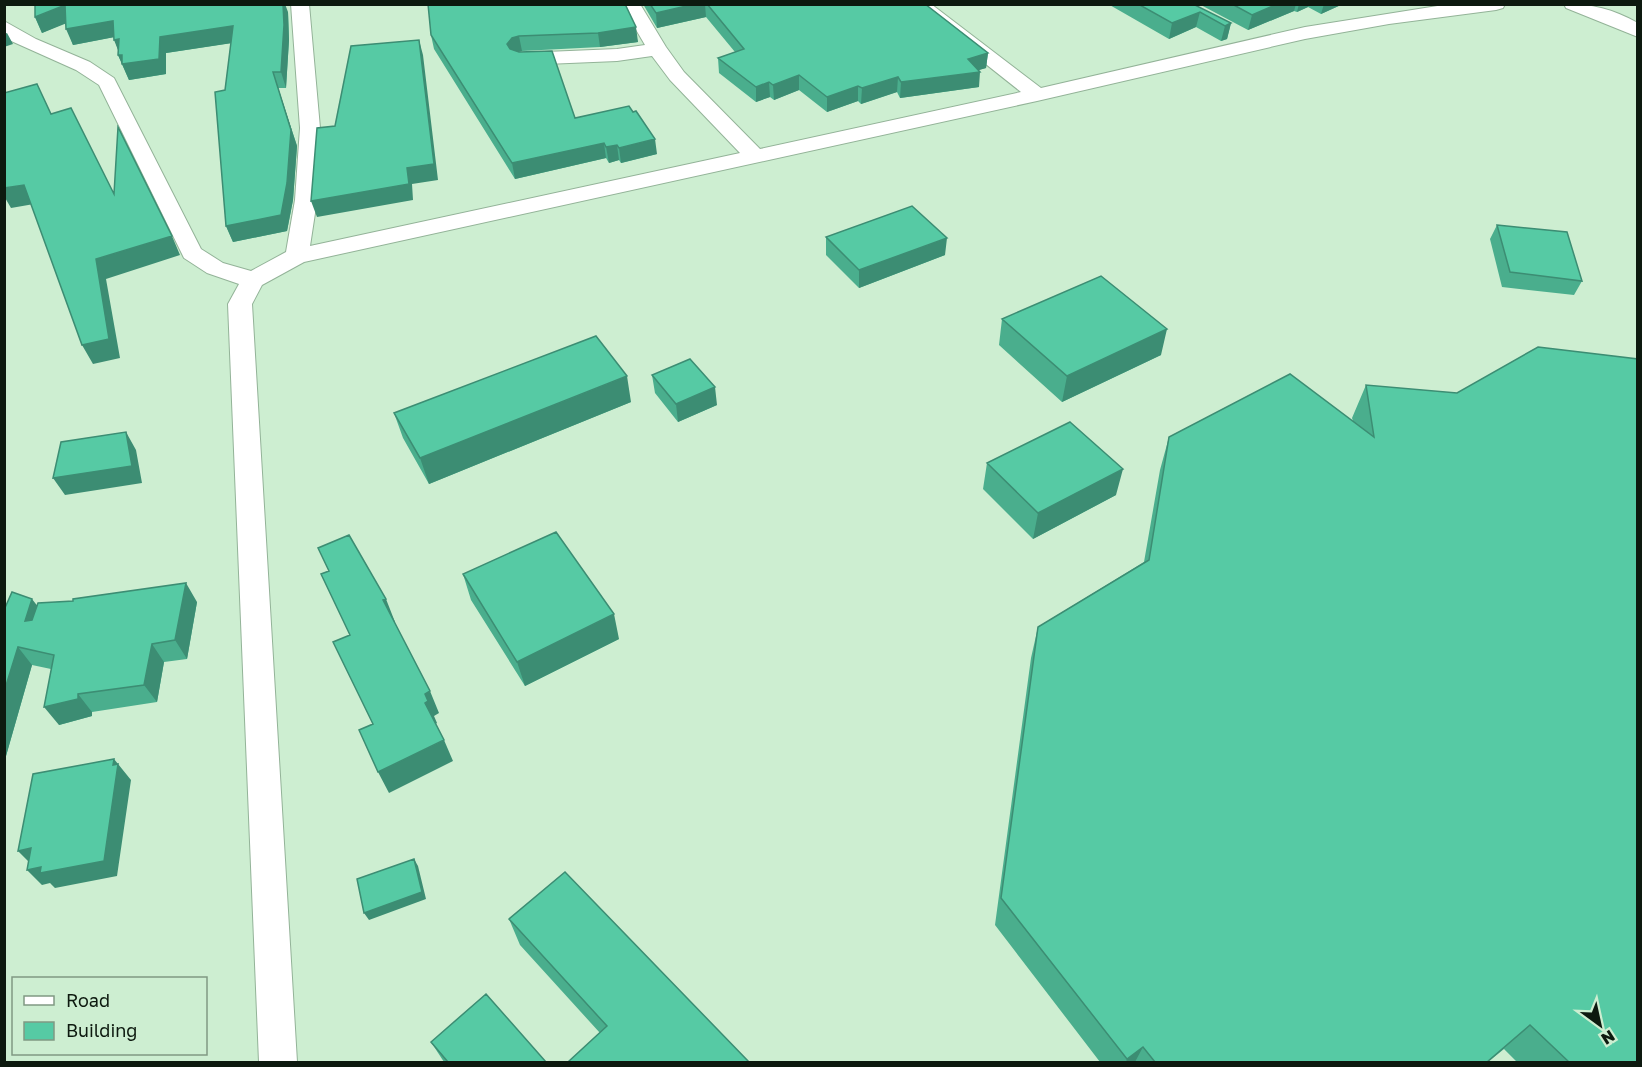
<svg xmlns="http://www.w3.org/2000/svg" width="1642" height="1067" font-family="'Golos Text',sans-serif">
  <rect width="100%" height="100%" fill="#cdeed1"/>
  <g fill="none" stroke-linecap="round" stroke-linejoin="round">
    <defs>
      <path id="street" d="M291,4H309L320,128L317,200L310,246L740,153L670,80L652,56L617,61L522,65L515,63L512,59L515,55L522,53L617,49L645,45L621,4H640L666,47L684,72L760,149L1021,92L910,4H931L1041,88L1305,27L1450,4H1505L1503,8L1496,10L1389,24L1305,39L1037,101L304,262L262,285L252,304L297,1062H259L228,304L239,284L207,273L184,258L99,85L76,70L9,40L4,36V21L36,39L90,62L114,78L201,249L223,263L251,271L286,252L295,200L300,128Z
        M1564,4C1592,4 1613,9 1638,23V37L1566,8Z"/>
    </defs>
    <use href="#street" stroke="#93b398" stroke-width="2"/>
    <use href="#street" fill="#fff" fill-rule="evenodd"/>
  </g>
  <path fill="#4aae8d" d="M625,4L638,42L600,47L522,51L518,52L575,118L657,154L621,163L619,160L609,163L606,158L515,179L434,49L431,35Z
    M643,4H925L988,53L986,68L978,70L979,87L900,98L897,92L861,104L858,101L827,112L799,90L774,100L770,97L756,102L719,73L718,58L735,52L706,17L657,28Z
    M1108,4H1193L1231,23L1227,39L1221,41L1196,27L1169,39Z
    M1199,4H1343L1321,14L1308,7L1297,12L1294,11L1248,30Z
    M288,12L289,40L286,88H278L297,146L293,200L287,231L233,242L226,226L225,90L231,43L166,53V74L129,80L118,55V50L114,37L73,45L65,23L42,33L35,17Z
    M1497,225L1582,281L1574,295L1502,287L1490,239Z
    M826,237L945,255L859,288L826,255Z
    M1002,319L1161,355L1062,402L999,345Z
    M652,375L717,405L678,422L655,393Z
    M1366,385L1638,1062H1517L1504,1049L1488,1062H1100L995,925L1031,658L1038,627L1144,562L1160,470L1169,437L1353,421L1352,418Z
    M631,402L429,484L403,438L394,413Z
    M987,463L1116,495L1033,539L983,489Z
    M463,574L619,639L525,686L471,600Z
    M197,602L187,659L164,662L157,702L92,712V716L59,725L51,669L32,665L4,763V610L37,605Z
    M509,919L749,1062L600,1033L520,945Z
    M431,1042L546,1062H444Z"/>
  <path fill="#3c8d73" d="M283,4H285L288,12L289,40L286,88L281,72Z
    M695,4H705L706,17L657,28L656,13Z
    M1277,4H1296L1294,11L1248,30L1252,15Z
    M1299,4H1309L1308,7L1297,12Z
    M1324,4H1343L1321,14Z
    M65,5L72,21L42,33L35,17Z
    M1200,12L1196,27L1169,39L1172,23Z
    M113,21L120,36L73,45L66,29Z
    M1231,23L1227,39L1221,41L1225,26Z
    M233,26L239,42L166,53V74L129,80L118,55H120L114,40L160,37Z
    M636,27L638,42L600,47L598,33Z
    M7,33L13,44L4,47V34Z
    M519,36L522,51L514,53L510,59L507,44L512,38Z
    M419,40L423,55L438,180L412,184L413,200L317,217L311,201L407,168Z
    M988,53L986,68L966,74L968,59Z
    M273,72L297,146L293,200L287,231L233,242L226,226Z
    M980,72L979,87L900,98L901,82Z
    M799,75V90L774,100L773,85Z
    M898,77L897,92L861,104L862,88Z
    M769,82L770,97L756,102V87Z
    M858,86V101L827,112V97Z
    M655,139L657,154L621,163L619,148Z
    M604,143L606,158L515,179L512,163Z
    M617,145L619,160L609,163L606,147Z
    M24,185L34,204L11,208L4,196V188Z
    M172,236L180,255L106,279L120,358L93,364L82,345L96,259Z
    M947,238L945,255L859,288V270Z
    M1167,329L1161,355L1062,402L1067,376Z
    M627,376L631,402L429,484L420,458Z
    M715,387L717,405L678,422L676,404Z
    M126,432L136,450L142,483L65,495L53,478Z
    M1123,469L1116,495L1033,539L1038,513Z
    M186,583L197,602L187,659L175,640Z
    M32,599L46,617L39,639L25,621Z
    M386,599L395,622L392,623L383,600Z
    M614,614L619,639L525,686L517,662Z
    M152,644L164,662L157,702L144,685Z
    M18,647L32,665L4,763V692Z
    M430,691L439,713L434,716L437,723L434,725L425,703V694Z
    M78,694L92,712V716L59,725L44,707Z
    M444,740L453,761L389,793L378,772Z
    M114,759L131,780L117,876L55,888L50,883L42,885L27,870L113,765Z
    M31,848L33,866L18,851Z
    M414,859L418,866L426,899L369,920L364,913Z
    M1143,1047L1135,1062H1126L1127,1059Z"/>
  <path fill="#56caa4" stroke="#3c8d73" stroke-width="1.5" d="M35,4H283L284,25L281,72H273L291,130L287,183L281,215L226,226L215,92L225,90L233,26L160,37L159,59L122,64V55H118L119,39L114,40L113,21L66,29L65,5L35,17Z
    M428,4H625L636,27L598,33L519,36L512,38L507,44L510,49L519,52L552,51L575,118L629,106L633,112L636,111L655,139L619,148L617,145L606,147L604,143L512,163L431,35Z
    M650,4H695L656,13Z
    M707,4H925L988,53L968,59L980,72L901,82L898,77L862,88L858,86L827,97L799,75L773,85L769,82L756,87L718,58L744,49Z
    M1138,4H1193L1231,23L1225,26L1200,12L1172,23Z
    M1232,4H1277L1252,15Z
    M419,40L434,164L407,168L409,184L311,201L317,128L335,126L351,46Z
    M37,84L51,114L71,108L114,194L118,127L172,236L96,259L109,339L82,345L24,185L4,188V93Z
    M912,206L947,238L859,270L826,237Z
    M1497,225L1567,232L1582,281L1510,272Z
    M1101,276L1167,329L1067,376L1002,319Z
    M596,336L627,376L420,458L394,413Z
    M1538,347L1638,359V1062H1569L1530,1025L1487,1062H1155L1143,1047L1127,1059L1001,898L1038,627L1149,560L1169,437L1290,374L1374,437L1366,385L1457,393Z
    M690,359L715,387L676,404L652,375Z
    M1070,422L1123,469L1038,513L987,463Z
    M126,432L132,466L53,478L61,442Z
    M556,532L614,614L517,662L463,574Z
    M349,535L386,599L383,600L430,691L425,694L428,701L425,703L444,740L378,772L359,730L373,724L333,642L350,635L321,574L329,571L318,548Z
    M186,583L175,640L152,644L144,685L78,694V699L44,707L54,655L18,647L4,692V610L12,592L32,599L25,621L32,620L38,603L73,601V599Z
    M114,759L113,765L118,764L104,861L40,873L41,867L27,870L31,848L18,851L33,774Z
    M414,859L422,892L364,913L357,879Z
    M565,872L749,1062H568L607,1026L509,919Z
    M486,994L546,1062H448L431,1042Z"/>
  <rect width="1642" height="1067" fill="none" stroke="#0d190f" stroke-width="12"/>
  <rect x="12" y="977" width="195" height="78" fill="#cdeed1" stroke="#809983" stroke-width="1.5"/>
  <rect x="24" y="996" width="30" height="9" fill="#ffffff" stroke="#809983" stroke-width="1.5"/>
  <text x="66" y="1007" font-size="18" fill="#0d190f">Road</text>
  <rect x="24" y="1022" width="30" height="18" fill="#56caa4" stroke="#809983" stroke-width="1.5"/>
  <text x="66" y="1037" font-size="18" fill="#0d190f">Building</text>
  <g transform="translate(1600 1025) rotate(147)" stroke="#cdeed1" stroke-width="4.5" paint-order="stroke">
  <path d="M0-4.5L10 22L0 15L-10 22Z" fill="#0d190f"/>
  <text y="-9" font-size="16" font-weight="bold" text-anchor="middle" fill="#0d190f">N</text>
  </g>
</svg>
